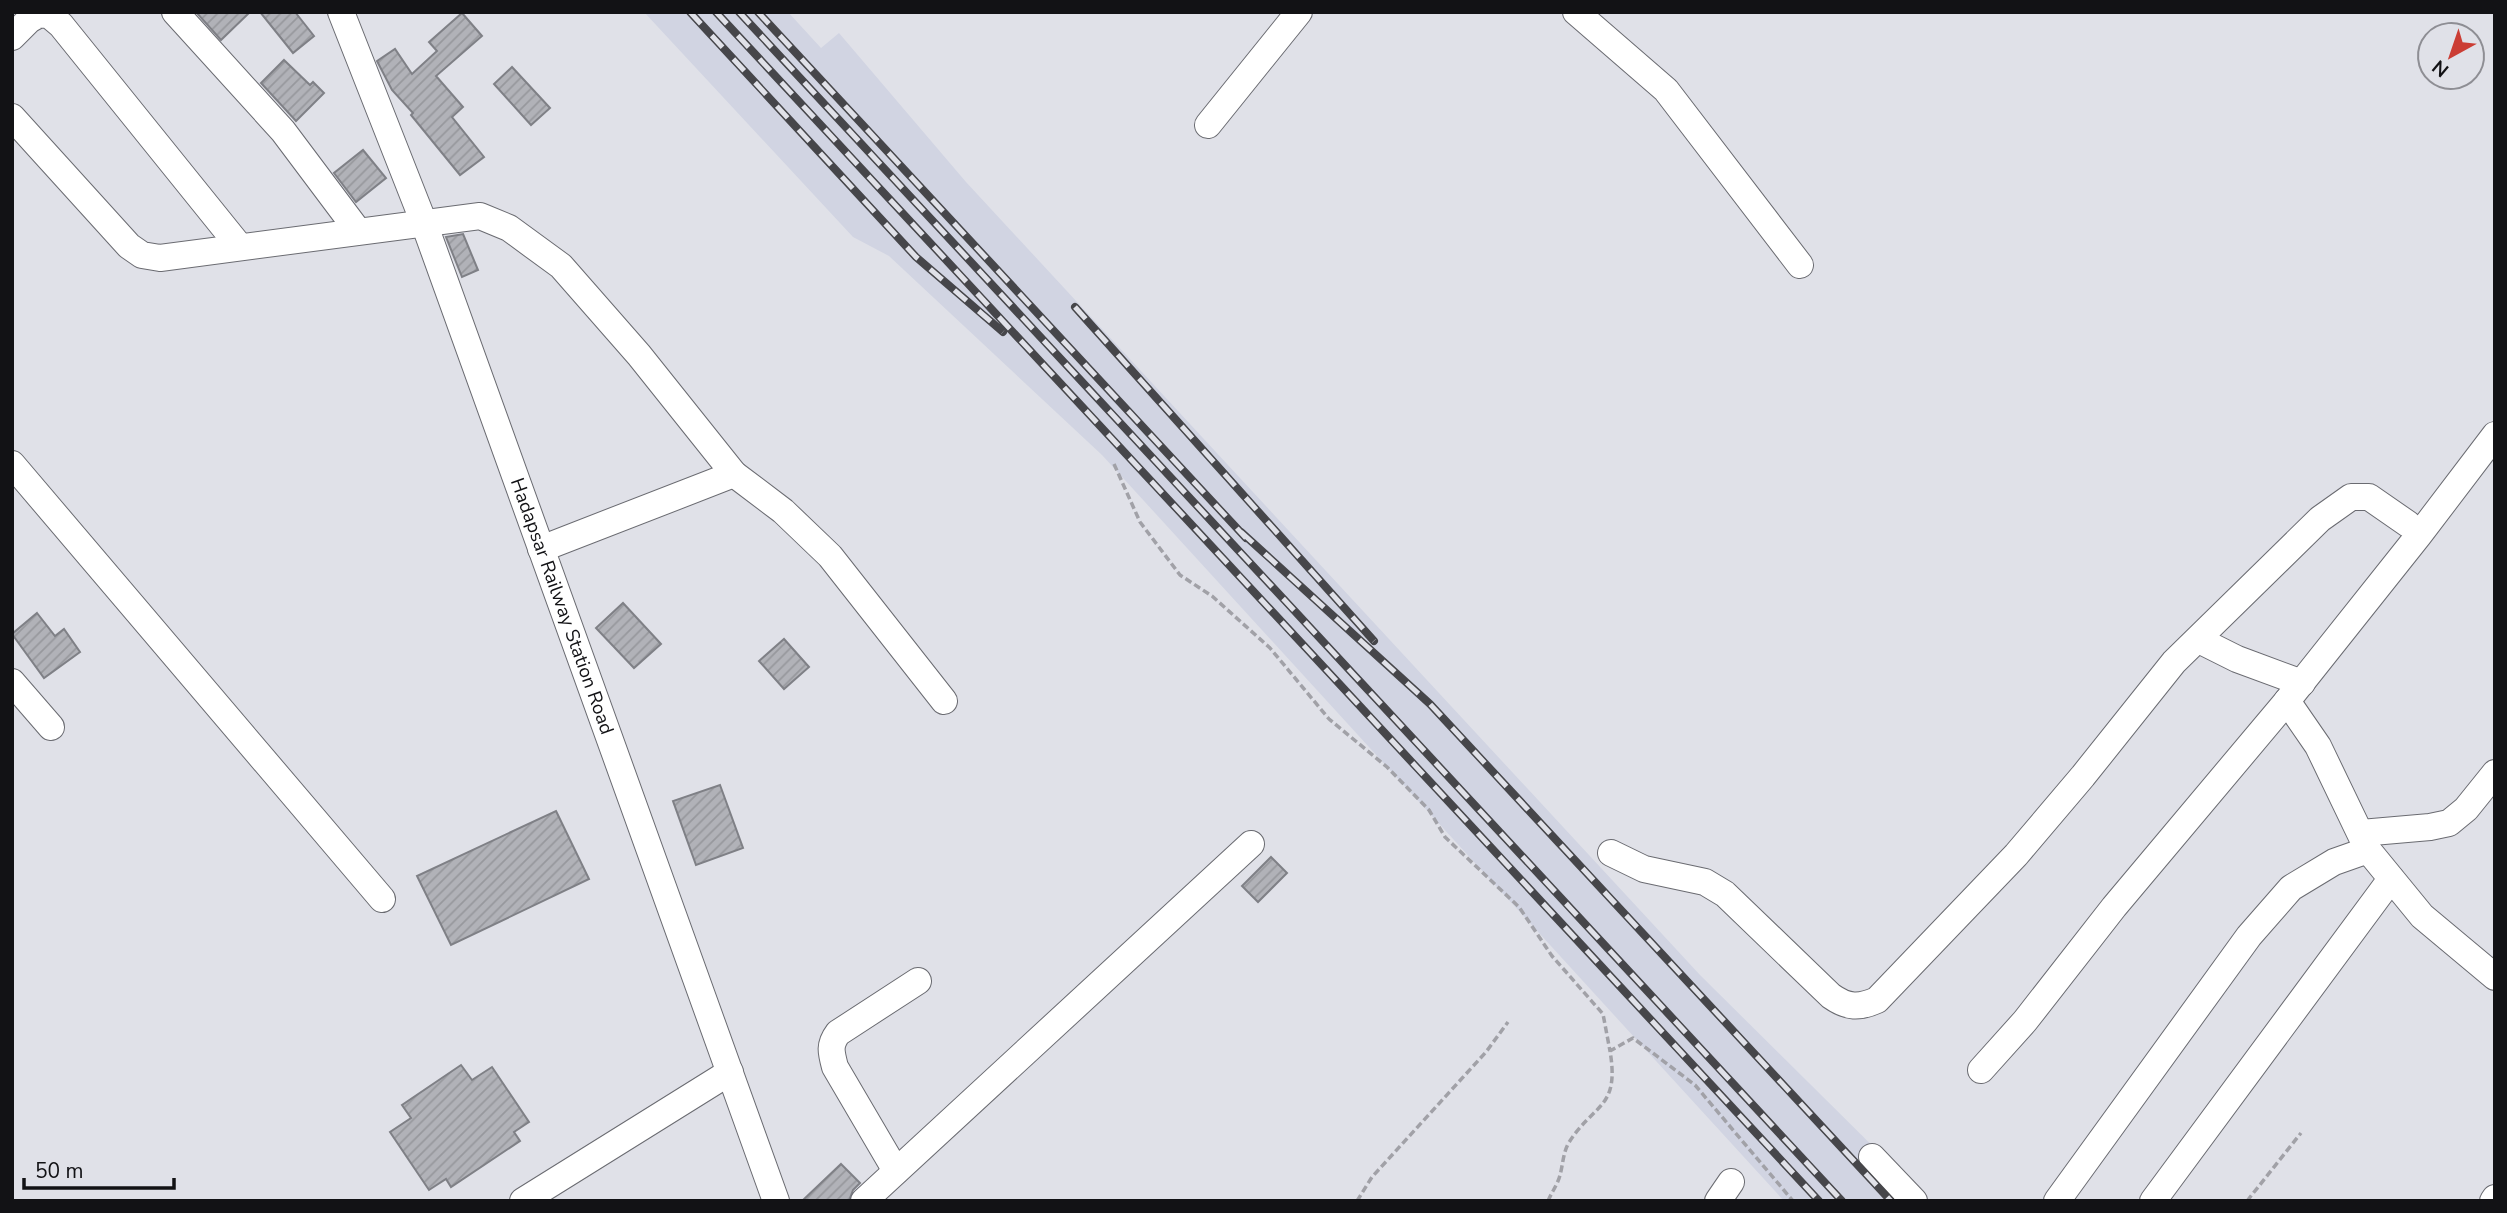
<svg xmlns="http://www.w3.org/2000/svg" width="2507" height="1213" font-family="'Nunito Sans',sans-serif">
  <defs>
    <pattern id="building-hatch" width="6" height="6" patternUnits="userSpaceOnUse" patternTransform="scale(1.75)"><rect width="6" height="6" fill="#b1b2b8"/><path d="M-1 1l2-2M0 6l6-6M5 7l2-2" fill="none" stroke="#97989d"/></pattern>
  </defs>
  <rect width="100%" height="100%" fill="#e0e1e8"/>
  <path fill="#d1d4e2" d="M644,12H788L821,48L839,33L966,182L1700,975L1928,1201H1784L1102,455L889,256L853,237Z"/>
  <path fill="url(#building-hatch)" stroke="#7f8086" stroke-width="2" d="M196,12H250L221,40Z
    M260,12H295L314,36L293,53Z
    M462,13L482,36L436,76L463,107L452,117L484,157L460,175L411,115L413,113L392,90L377,61L395,49L412,74L437,51L429,42Z
    M284,60L310,85L313,82L324,93L296,121L261,83Z
    M512,67L550,108L531,125L494,84Z
    M363,150L386,178L356,202L334,173Z
    M463,234L478,270L462,277L446,237Z
    M623,603L661,644L634,668L596,628Z
    M37,613L55,636L64,629L80,652L44,678L12,634Z
    M784,639L809,667L784,689L759,661Z
    M720,785L743,848L696,865L673,801Z
    M556,811L589,879L451,945L417,876Z
    M1271,857L1287,873L1258,902L1242,886Z
    M461,1065L472,1080L492,1067L529,1122L514,1132L520,1141L451,1187L446,1179L429,1190L390,1132L411,1118L402,1105Z
    M841,1164L860,1183L853,1190L849,1201H802Z"/>
  <g fill="none" stroke-linecap="round" stroke-linejoin="round">
    <defs>
      <g id="minor">
        <path d="M175,12L283,131L358,231"/>
        <path id="s1" d="M341,12L424,223L776,1201"/>
        <path d="M1576,12L1666,90L1800,265"/>
        <path d="M12,37L29,20L38,15L48,14L61,25L240,247"/>
        <path d="M12,117L129,246L142,255L160,258L480,216L509,228L561,266L639,355L734,474L783,511L830,556L944,701"/>
        <path d="M1208,125L1299,12"/>
        <path d="M12,464L382,899"/>
        <path d="M541,549L734,474"/>
        <path d="M2199,640L2237,659L2302,683"/>
        <path d="M12,682L51,727"/>
        <path d="M2287,701L2318,746L2368,850L2422,916L2495,977"/>
        <path d="M2361,833L2430,827L2449,823L2466,809L2495,773"/>
        <path d="M1611,853L1644,869L1705,882L1725,894L1831,996C1848,1008 1859,1008 1877,1000L2016,855L2083,776L2174,662L2320,519L2351,497H2369L2408,524"/>
        <path d="M1981,1070L2025,1021L2114,907L2287,701L2419,535L2495,435"/>
        <path d="M1872,1157L1914,1201"/>
        <path d="M896,1171L835,1067C831,1052 829,1045 838,1033L918,981"/>
        <path d="M523,1201L730,1072"/>
        <path d="M864,1201L1251,844"/>
        <path d="M1718,1201L1731,1182"/>
        <path d="M2057,1201L2249,936L2291,888L2334,862L2368,850"/>
        <path d="M2153,1201L2391,879"/>
        <path d="M2493,1201L2495,1198"/>
      </g>
    </defs>
    <use href="#minor" stroke="#6a6b71" stroke-width="28"/>
    <path stroke="#a1a1a7" stroke-width="3.5" stroke-dasharray="7 3.5" stroke-linecap="butt" d="M1114,464L1140,522L1180,575L1212,596L1270,648L1329,719L1387,767L1429,810L1445,837L1519,907L1552,956L1603,1014L1610,1051
      M1357,1201L1372,1177L1486,1052L1508,1022
      M1548,1201C1551,1194 1555,1188 1558,1181C1563,1169 1562,1156 1568,1144C1593,1103 1620,1110 1610,1051L1633,1038L1695,1085L1793,1201
      M2247,1201L2301,1133"/>
    <use href="#minor" stroke="#fff" stroke-width="26"/>
    <defs>
      <path id="rail" d="M690,12L916,257L1003,332
        M716,12L1819,1201
        M739,12L1842,1201
        M758,12L1246,538
        M1075,307L1374,641
        M1241,532L1430,704L1891,1201"/>
    </defs>
    <use href="#rail" stroke="#46464a" stroke-width="8"/>
    <use href="#rail" stroke="#e0e1e8" stroke-width="5" stroke-dasharray="16" stroke-linecap="butt"/>
  </g>
  <g text-anchor="middle" dominant-baseline="central" stroke-width="5" stroke-linejoin="round" paint-order="stroke">
    <g font-size="19" fill="#121215" stroke="#e0e1e8">
      <text stroke="none"><textPath href="#s1" startOffset="634">Hadapsar Railway Station Road</textPath></text>
    </g>
  </g>
  <rect width="2507" height="1213" fill="none" stroke="#121215" stroke-width="28"/>
  <g transform="translate(2451 56) rotate(220)"><circle r="33" fill="#e0e1e8" stroke="#8e8e94" stroke-width="2"/>
  <path d="M0-5L12 26L0 18L-12 26Z" fill="#cb3d34"/>
  <text y="-10" font-size="19" font-weight="bold" text-anchor="middle" fill="#121215">N</text>
  </g>
  <path d="M24 1178v10h150v-10" fill="none" stroke="#121215" stroke-width="3.5"/>
  <text x="35" y="1178" font-size="21" fill="#121215" stroke="#e0e1e8" stroke-width="5" paint-order="stroke">50 m</text>
</svg>
